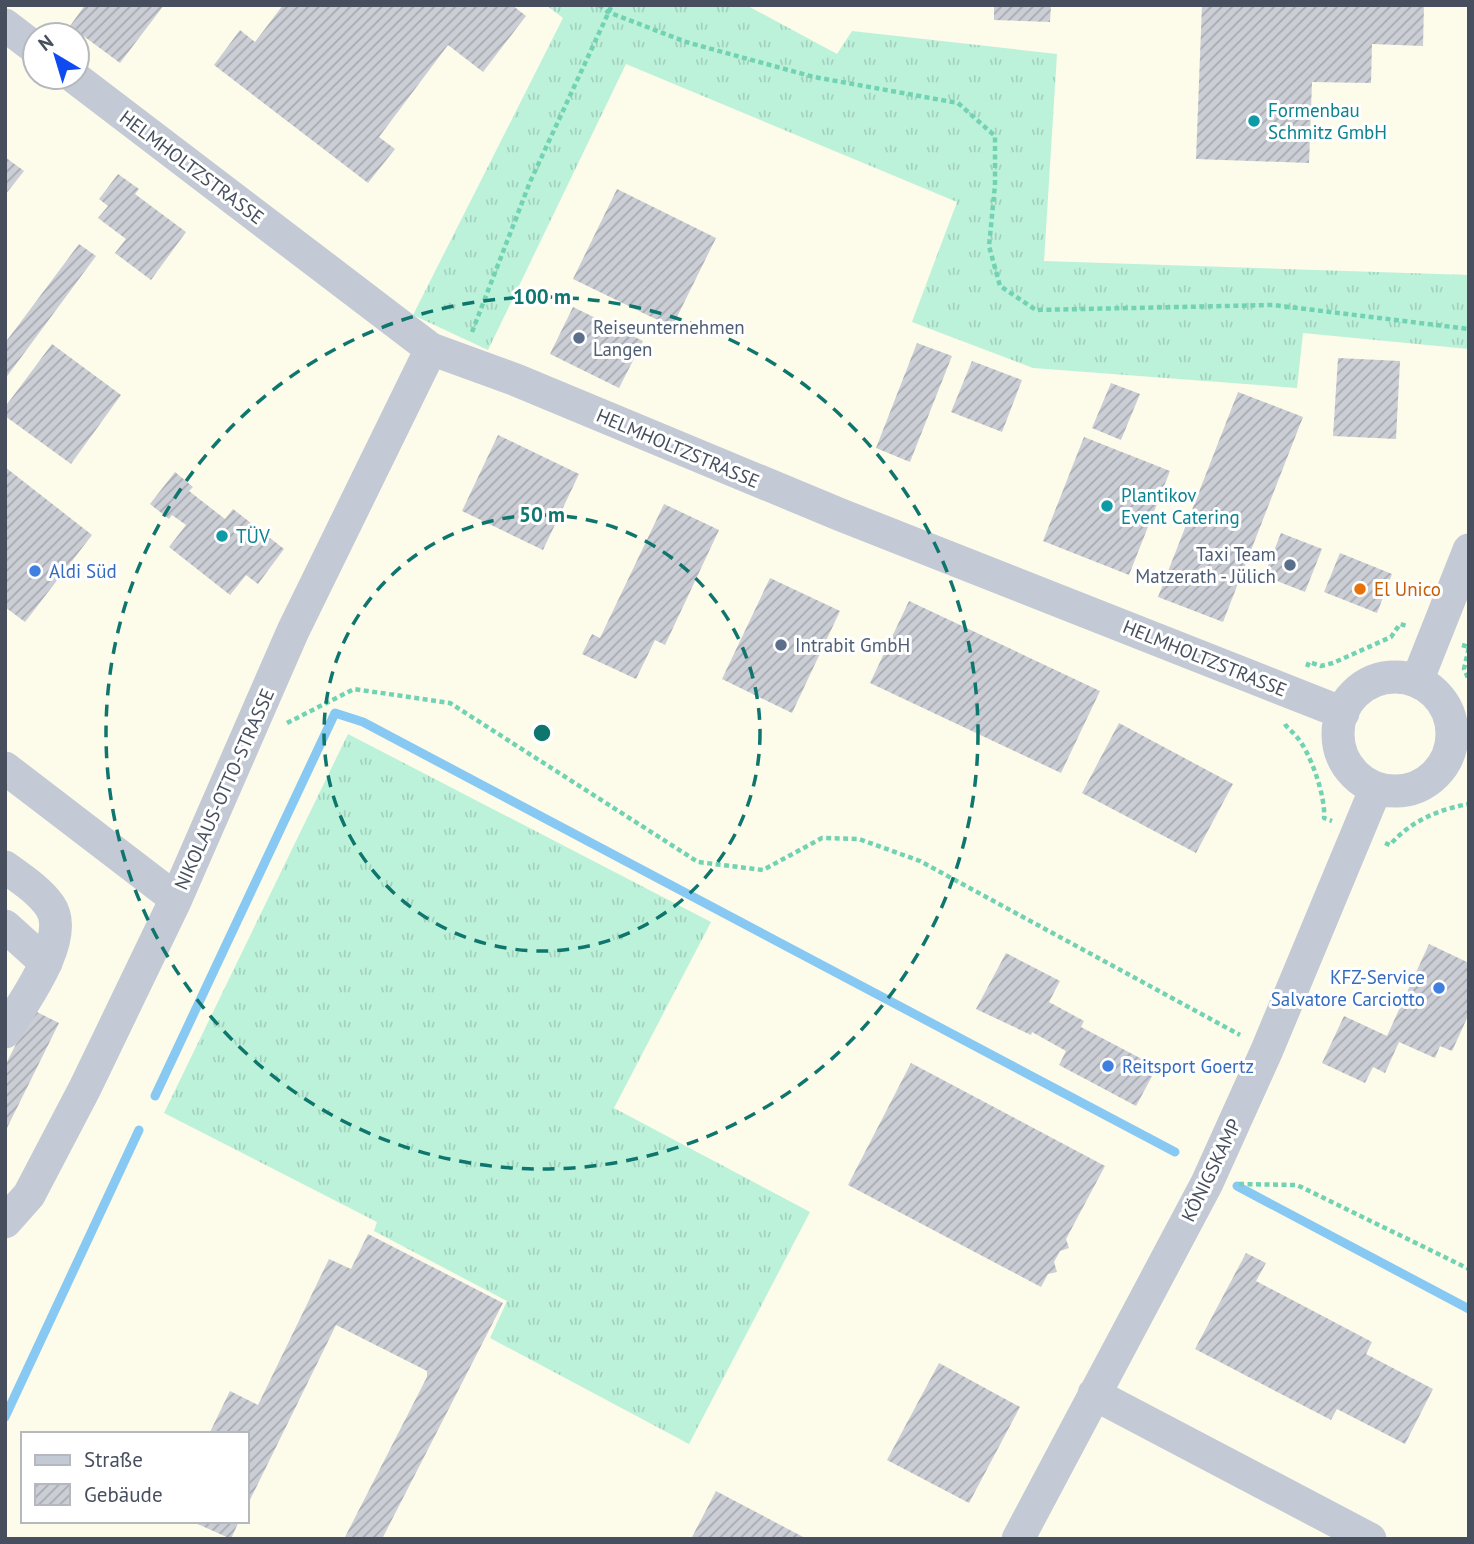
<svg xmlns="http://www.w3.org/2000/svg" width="1474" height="1544" font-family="'PT Sans',sans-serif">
  <defs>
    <pattern id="grass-tufts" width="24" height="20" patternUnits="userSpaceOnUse" patternTransform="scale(1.75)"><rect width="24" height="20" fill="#bcf2da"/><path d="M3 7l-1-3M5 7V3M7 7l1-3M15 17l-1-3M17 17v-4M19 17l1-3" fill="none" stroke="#a3d1be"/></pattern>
    <pattern id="building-hatch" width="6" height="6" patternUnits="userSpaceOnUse" patternTransform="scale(1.75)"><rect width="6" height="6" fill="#ccced6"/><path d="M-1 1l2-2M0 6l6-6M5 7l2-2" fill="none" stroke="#a7aab1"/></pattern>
  </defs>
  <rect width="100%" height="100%" fill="#f3f0f0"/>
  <path fill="#fdfbe9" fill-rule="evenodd" d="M5,5H1469V1539H5ZM35,35H77V77H35ZM23,1434H247V1521H23Z"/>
  <path fill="url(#grass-tufts)" d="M546,5H746L837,54L852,31L1057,54L1044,261L1469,275V349L1303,333L1297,388L1033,368L912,322L957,202L626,64L488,350L413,315L563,18Z
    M348,734L711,922L614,1108L810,1212L689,1444L490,1338L507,1301L374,1231L377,1222L164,1113Z"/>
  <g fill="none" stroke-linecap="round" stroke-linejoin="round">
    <path stroke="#87c9f2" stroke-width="9" d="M155,1096L335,713L363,722L1175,1152
      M1237,1186L1469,1309
      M5,1417L139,1130"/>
  </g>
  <path fill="url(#building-hatch)" d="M85,5H164L120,63L70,26Z
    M283,5H512L526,16L483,72L448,45L379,137L395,149L368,183L214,65L240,30L255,42Z
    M994,5H1051L1050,22L994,20Z
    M1202,5H1424L1423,46L1372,44L1371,83L1312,82L1309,163L1196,159Z
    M5,157L24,171L5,195Z
    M118,174L139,189L135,194L186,232L151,280L115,253L126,239L98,218L108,206L99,199Z
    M617,189L716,238L672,327L573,279Z
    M79,244L96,256L5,379V343Z
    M573,307L643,341L619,388L550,354Z
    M917,343L952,356L910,462L876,448Z
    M52,344L121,395L71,464L5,416V407Z
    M1338,358L1400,361L1396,439L1333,436Z
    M972,361L1022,380L1002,432L951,412Z
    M1111,383L1140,394L1121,440L1092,428Z
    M1238,392L1303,417L1223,622L1158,597Z
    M498,435L579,474L543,550L462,511Z
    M1084,437L1170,471L1129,575L1043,541Z
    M5,467L92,535L25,622L5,607Z
    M175,472L193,487L189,491L225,519L233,509L284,549L258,584L246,575L230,595L169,547L186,525L172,515L169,519L150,504Z
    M664,504L719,530L665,645L655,640L636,679L582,654L592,634L600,638Z
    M1281,533L1322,549L1305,592L1264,576Z
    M1340,553L1392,574L1377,613L1324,592Z
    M770,578L840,611L792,713L722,679Z
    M909,601L1100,691L1061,773L870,683Z
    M1119,723L1233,784L1196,853L1082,793Z
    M1429,944L1469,963V1014L1452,1051L1440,1046L1435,1058L1399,1042L1385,1073L1373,1067L1365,1083L1322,1063L1344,1016L1387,1036Z
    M1006,953L1060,981L1049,1002L1084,1021L1081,1027L1157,1067L1136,1106L1059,1065L1066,1051L1032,1032L1031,1035L976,1009Z
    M33,1010L59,1023L5,1132V1066Z
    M911,1063L1105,1166L1066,1239L1069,1248L1060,1251L1054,1262L1057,1272L1048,1274L1041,1287L848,1185Z
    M368,1234L503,1303L382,1539H344L427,1377V1371L336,1325L247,1506V1434H209L230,1391L258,1405L329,1259L351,1269Z
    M1246,1253L1266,1263L1256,1281L1372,1342L1366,1354L1433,1389L1405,1444L1337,1409L1331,1420L1195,1349Z
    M939,1363L1020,1407L969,1503L887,1460Z
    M716,1491L807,1539H691Z
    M191,1521H239L231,1539Z"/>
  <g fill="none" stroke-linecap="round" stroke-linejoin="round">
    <path stroke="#72d3b4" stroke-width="4.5" stroke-dasharray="5 3.5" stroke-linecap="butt" d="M599,5L608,12L686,42L814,77L958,103L995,136V185L989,246L1000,286L1036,310L1273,305L1469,329
      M472,332L530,182L612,5
      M1462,645L1469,647L1464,669L1469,680
      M1307,667L1309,662L1321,666L1333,663L1391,637L1400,624L1407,626
      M287,723L354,689L450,703L698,862L763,870L822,838L859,839L920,861L1240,1035
      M1285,724C1287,728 1292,731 1296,736C1310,751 1326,797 1324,818L1332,821
      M1385,843L1390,845C1409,822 1439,809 1469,804
      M1239,1184L1297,1185L1469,1269"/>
    <path stroke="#c3cad6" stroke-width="33" d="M5,25L35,48
      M74,77L431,349L516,380L841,515L1343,713
      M1338 734a57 57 0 1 1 114 0a57 57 0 1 1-114 0Z
      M1417,681L1469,550
      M5,768L176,899
      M5,867C20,878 39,890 50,906C72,938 22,1004 5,1032
      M5,926L46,963
      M5,1222L29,1195L85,1088L176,899L293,631L431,349
      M1094,1394L1370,1539
      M1018,1539L1207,1183L1267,1050L1376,788"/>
  </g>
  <g fill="none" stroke="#0f766e" stroke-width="3.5" stroke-dasharray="12 9">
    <circle cx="542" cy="733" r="218"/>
    <circle cx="542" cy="733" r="436"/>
  </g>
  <g fill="#0f9aa8" stroke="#fff" stroke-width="2.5">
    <circle cx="1254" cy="121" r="7"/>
    <circle cx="1107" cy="506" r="7"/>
    <circle cx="222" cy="536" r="7"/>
  </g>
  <g fill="#5c6f8a" stroke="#fff" stroke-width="2.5">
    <circle cx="579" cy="338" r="7"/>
    <circle cx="1290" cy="565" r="7"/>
    <circle cx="781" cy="645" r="7"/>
  </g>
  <g fill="#3f7fe0" stroke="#fff" stroke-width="2.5">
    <circle cx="35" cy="571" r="7"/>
    <circle cx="1439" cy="988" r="7"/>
    <circle cx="1108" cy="1066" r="7"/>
  </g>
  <circle fill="#e8710a" stroke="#fff" stroke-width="2.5" cx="1360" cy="589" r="7"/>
  <g text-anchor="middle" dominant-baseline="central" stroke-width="6" stroke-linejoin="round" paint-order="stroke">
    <g font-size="19" fill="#0d838f" stroke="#fff" text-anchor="start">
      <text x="1268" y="110">Formenbau<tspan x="1268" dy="22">Schmitz GmbH</tspan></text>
      <text x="1121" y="495">Plantikov<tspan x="1121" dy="22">Event Catering</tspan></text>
      <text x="236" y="536">TÜV</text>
    </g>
    <g font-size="19" fill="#474f5f" stroke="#fff">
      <text transform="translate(192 167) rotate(37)">HELMHOLTZSTRASSE</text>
      <text transform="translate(678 448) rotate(23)">HELMHOLTZSTRASSE</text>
      <text transform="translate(1205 658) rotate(22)">HELMHOLTZSTRASSE</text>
      <text transform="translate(224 789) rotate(-66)">NIKOLAUS-OTTO-STRASSE</text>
      <text transform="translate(1211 1170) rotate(-64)">KÖNIGSKAMP</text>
    </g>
    <g font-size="19" fill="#4e5e75" stroke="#fff" text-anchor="start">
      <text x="593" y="327">Reiseunternehmen<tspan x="593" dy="22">Langen</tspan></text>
      <text x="1276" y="554" text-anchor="end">Taxi Team<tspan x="1276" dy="22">Matzerath - Jülich</tspan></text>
      <text x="795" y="645">Intrabit GmbH</text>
    </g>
    <g font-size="19" fill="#366cbe" stroke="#fff" text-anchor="start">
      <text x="49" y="571">Aldi Süd</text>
      <text x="1425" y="977" text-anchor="end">KFZ-Service<tspan x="1425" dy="22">Salvatore Carciotto</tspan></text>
      <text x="1122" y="1066">Reitsport Goertz</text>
    </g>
    <g font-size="19" fill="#c56008" stroke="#fff" text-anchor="start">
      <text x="1374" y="589">El Unico</text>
    </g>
  </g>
  <circle cx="542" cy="733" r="10" fill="#0f766e" stroke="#fff" stroke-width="3.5"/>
  <g font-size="21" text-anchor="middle" font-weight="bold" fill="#0f766e" stroke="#fff" stroke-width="6" stroke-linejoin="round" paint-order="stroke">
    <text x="542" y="304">100 m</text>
    <text x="542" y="522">50 m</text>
  </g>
  <rect width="1474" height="1544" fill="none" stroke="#474f5f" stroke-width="14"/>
  <rect x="21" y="1432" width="228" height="91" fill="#ffffff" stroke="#b5b9bf" stroke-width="2"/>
  <rect x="35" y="1455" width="35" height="10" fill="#c3cad6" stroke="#b5b9bf" stroke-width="2"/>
  <text x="84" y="1467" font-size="21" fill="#474f5f">Straße</text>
  <rect x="35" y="1484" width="35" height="21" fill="url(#building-hatch)" stroke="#b5b9bf" stroke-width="2"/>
  <text x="84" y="1502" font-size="21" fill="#474f5f">Gebäude</text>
  <g transform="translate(56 56) rotate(322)"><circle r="33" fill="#ffffff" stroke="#b5b9bf" stroke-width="2"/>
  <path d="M0-5L12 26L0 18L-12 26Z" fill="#0d4af0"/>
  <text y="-10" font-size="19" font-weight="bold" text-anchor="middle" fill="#474f5f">N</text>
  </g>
</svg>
